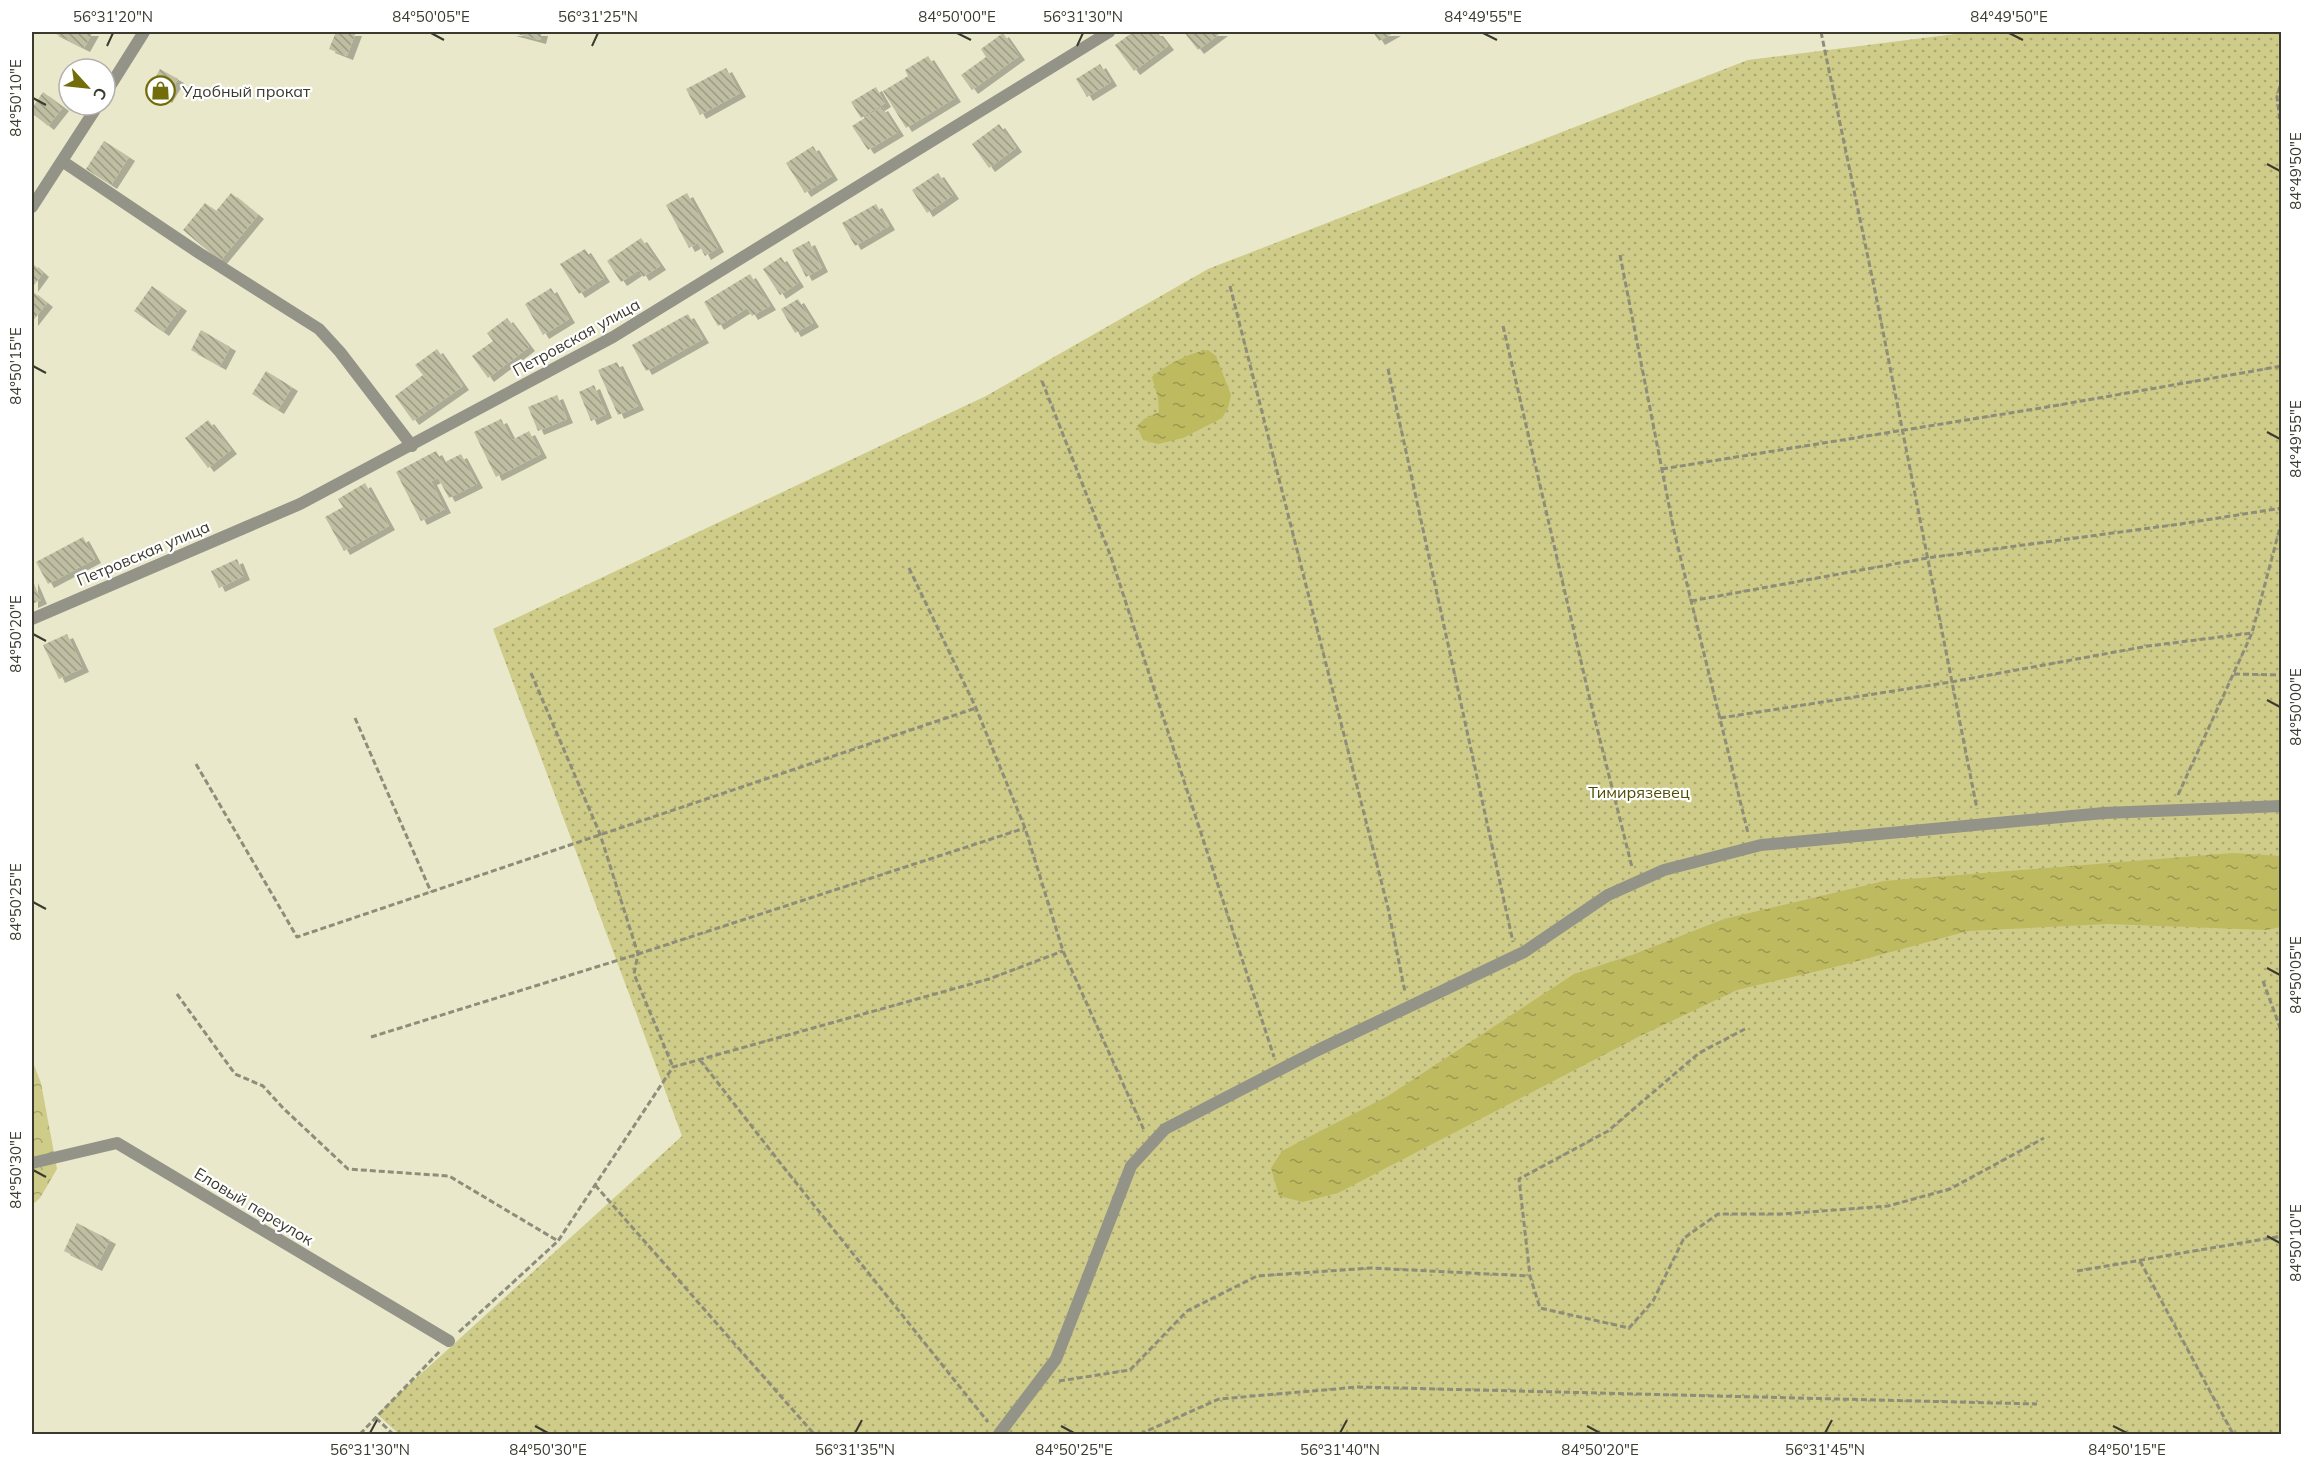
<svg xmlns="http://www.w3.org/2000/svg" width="2313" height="1466" font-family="Mulish,sans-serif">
  <defs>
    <pattern id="grass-dots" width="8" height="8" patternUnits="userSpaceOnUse" patternTransform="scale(1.5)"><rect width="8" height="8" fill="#cecc88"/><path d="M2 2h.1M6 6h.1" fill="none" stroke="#a8a770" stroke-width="1.8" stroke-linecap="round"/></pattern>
    <pattern id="forest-crowns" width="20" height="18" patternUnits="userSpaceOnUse" patternTransform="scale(1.5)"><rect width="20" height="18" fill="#cecc88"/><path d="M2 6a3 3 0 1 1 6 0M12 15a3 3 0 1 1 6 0" fill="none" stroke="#a8a770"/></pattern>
    <pattern id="water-ripples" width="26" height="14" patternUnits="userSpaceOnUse" patternTransform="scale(1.5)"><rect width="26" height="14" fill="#beba60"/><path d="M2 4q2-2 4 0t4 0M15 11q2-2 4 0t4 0" fill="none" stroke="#9c9850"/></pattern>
    <pattern id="building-back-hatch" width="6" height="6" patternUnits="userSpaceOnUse" patternTransform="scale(1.5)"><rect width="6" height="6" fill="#bfbea2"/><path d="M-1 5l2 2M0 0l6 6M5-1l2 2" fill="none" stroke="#9c9b84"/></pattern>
    <filter id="shadow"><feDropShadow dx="6" dy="4" stdDeviation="0" flood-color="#0004"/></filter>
  </defs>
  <rect width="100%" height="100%" fill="#e9e8cb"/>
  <path fill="url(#grass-dots)" d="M1971,32H2281V1434H399L377,1414L682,1136L493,629L986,396L1208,269L1748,60Z"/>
  <path fill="url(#forest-crowns)" d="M32,1060L41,1083L57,1169L40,1198L32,1205Z"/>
  <path fill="url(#water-ripples)" d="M1208,350L1216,356L1231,395L1228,408L1222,418L1183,438L1158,444L1143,440L1137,426L1144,419L1159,412L1158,398L1152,377C1166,365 1190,352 1208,350Z
    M2233,853L2281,856V927L2266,930L2107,924L1968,931L1843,965L1737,990L1640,1036L1338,1193L1303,1202L1279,1196L1271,1168L1282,1151L1388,1096L1574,974L1632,955L1724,919L1884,881Z"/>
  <path fill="url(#building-back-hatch)" filter="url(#shadow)" d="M52,32H93L84,48Z
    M336,32H356L347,56L329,49Z
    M510,32H542L540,40Z
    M1133,32H1157L1168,46L1134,71L1115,45Z
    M1184,32H1222L1198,50Z
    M1373,32H1395L1379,41Z
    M1003,33L1019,56L972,90L961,75L986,57L981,49Z
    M928,56L955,98L906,128L883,91L908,76L905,70Z
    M1100,64L1111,82L1087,97L1076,79Z
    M726,68L740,93L700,115L686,89Z
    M160,69L178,79L166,99L149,89Z
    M876,87L885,103L861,118L851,102Z
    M43,92L63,107L48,126L32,113V108Z
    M882,107L898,132L868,150L852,126Z
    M999,124L1016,148L989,168L972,144Z
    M104,141L129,157L111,185L86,169Z
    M813,146L832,176L805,193L786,163Z
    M938,173L953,195L927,213L912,190Z
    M231,193L258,215L220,261L183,230L205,203L216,211Z
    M687,193L718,248L705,256L698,243L689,248L666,205Z
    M876,204L889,226L855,246L842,223Z
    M641,238L660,266L643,277L639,270L621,282L607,261Z
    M809,241L822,268L806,277L792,250Z
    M585,249L604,278L579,294L560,264Z
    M781,257L798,283L780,295L763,269Z
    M32,263L43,273L32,288Z
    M750,274L770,306L752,316L747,308L718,326L704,302Z
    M152,286L181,307L163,332L134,311Z
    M551,288L569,319L543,335L525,304Z
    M32,291L47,303L32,322Z
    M798,299L813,323L795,333L781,309Z
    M688,314L703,339L646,371L632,345Z
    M507,318L529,347L488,378L472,356L493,341L487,333Z
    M201,330L230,347L220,366L191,350Z
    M437,349L463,386L413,421L395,396L423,375L415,365Z
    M617,362L638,406L618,415L598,370Z
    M266,371L292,387L278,410L252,394Z
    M594,385L606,414L591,421L579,392Z
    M557,395L567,419L538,431L528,407Z
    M501,419L512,440L529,431L541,454L496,477L474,432Z
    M208,420L231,450L208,468L185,438Z
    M436,451L443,463L461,454L477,484L449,498L438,478L431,481L445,509L421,521L396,472Z
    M365,483L389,526L344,551L325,517L343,507L338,499Z
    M83,537L95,559L48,584L36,562Z
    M237,559L244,576L219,588L211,571Z
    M32,579L41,600L32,604Z
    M67,634L83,668L59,679L43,645Z
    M77,1223L110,1240L96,1267L64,1251Z"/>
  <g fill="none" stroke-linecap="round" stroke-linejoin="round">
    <path stroke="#8e8d79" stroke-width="3" stroke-dasharray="6 3" stroke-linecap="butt" d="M1821,32L1876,296L1977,809
      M2282,78L2277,97L2282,138
      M1620,255L1674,531L1748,833
      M1230,286L1388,908L1405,992
      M1503,326L1590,700L1632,867
      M1388,369L1513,942
      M1042,381L1111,557L1274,1057
      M1662,469L2047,407L2282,366
      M909,568L976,708L1025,828L1063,951L1144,1130
      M1691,601L1927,558L2180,524L2282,508
      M531,673L600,834L638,954L634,974L673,1067
      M2234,674L2282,675
      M355,718L431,892
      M1720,718L1951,682L2148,646L2252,633
      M196,764L297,937L976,708
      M2178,795L2252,633L2282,520
      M2263,981L2282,1033
      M177,994L235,1074L263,1086L283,1108L348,1169L449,1176L558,1241
      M1745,1029L1699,1053L1608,1131L1519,1179L1530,1276L1540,1308L1629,1328L1653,1301L1684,1238L1718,1214H1782L1888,1206L1950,1189L2044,1138
      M371,1037L638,954L1025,828
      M700,1060L785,1169L988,1422
      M595,1185L814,1434
      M2140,1261L2233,1434
      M2077,1271L2282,1236
      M459,1332L558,1241L673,1067L989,979L1063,951
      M1059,1381L1130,1370L1187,1311L1257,1276L1371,1268L1530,1276
      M376,1418L393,1434
      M360,1434L440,1351
      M1140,1434L1219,1399L1358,1387L2037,1404"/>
    <path stroke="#939387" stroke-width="12" d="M105,94L144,32
      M62,161L199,253L319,329L340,352L412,446
      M32,207L98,105
      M32,619L300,504L613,337L1109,32
      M32,1163L117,1143L449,1341
      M999,1434L1056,1359L1131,1166L1165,1129L1318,1050L1524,952L1608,895L1664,870L1761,845L2104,813L2282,806"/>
  </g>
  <path fill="none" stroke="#3b3a2f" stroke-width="2" d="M431,33L444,40M957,33L971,40M1483,33L1497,40M2009,33L2023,40M107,46L113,33M592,46L598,33M1077,46L1083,33M33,98L46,105M2267,164L2280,171M33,366L46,373M2267,432L2280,439M33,634L46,641M2267,700L2280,707M33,902L46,909M2267,968L2280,975M33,1170L46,1177M2267,1236L2280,1243M535,1426L548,1433M1061,1426L1074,1433M1587,1426L1600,1433M2113,1426L2127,1433M370,1433L377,1420M855,1433L862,1420M1340,1433L1347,1420M1825,1433L1832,1420"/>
  <defs>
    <symbol id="shop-ring" viewBox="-11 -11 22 22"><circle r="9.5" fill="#fff" stroke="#726d0a" stroke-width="1.5"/><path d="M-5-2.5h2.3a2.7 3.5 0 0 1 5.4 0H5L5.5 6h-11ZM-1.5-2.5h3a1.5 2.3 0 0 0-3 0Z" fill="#726d0a"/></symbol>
  </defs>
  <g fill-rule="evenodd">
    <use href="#shop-ring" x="144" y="74" width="33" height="33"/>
  </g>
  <g text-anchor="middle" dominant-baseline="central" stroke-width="4.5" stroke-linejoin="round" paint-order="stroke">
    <g font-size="16" fill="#3b3a2f" stroke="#fff" text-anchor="start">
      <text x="182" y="91">Удобный прокат</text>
    </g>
    <g font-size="16" fill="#3b3a2f" stroke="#fff">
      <text transform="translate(576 337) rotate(-29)">Петровская улица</text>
      <text transform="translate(143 553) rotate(-23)">Петровская улица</text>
      <text transform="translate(254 1206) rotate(31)">Еловый переулок</text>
    </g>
    <g font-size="16" fill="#4e4b00" stroke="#fff">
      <text x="1639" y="792">Тимирязевец</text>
    </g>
  </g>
  <rect width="2313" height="1466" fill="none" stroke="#ffffff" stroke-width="66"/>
  <g transform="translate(87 87) rotate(117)"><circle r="28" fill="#ffffff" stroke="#b1b0ac" stroke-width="1.5"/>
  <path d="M0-4.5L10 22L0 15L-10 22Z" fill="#726d0a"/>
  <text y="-9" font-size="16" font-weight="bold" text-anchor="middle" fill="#3b3a2f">С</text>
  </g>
  <rect x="33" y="33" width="2247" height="1400" fill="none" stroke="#3b3a2f" stroke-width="2"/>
  <g font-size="15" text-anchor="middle" fill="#3b3a2f">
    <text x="113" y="22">56°31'20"N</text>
    <text x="431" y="22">84°50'05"E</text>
    <text x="598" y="22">56°31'25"N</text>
    <text x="957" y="22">84°50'00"E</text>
    <text x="1083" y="22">56°31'30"N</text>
    <text x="1483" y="22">84°49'55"E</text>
    <text x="2009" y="22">84°49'50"E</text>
    <text transform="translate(16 98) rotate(-90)" y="5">84°50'10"E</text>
    <text transform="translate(2296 171) rotate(-90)" y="5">84°49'50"E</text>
    <text transform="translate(16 366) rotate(-90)" y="5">84°50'15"E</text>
    <text transform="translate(2296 439) rotate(-90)" y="5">84°49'55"E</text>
    <text transform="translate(16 634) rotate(-90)" y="5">84°50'20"E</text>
    <text transform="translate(2296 707) rotate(-90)" y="5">84°50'00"E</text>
    <text transform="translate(16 902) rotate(-90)" y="5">84°50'25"E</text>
    <text transform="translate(2296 975) rotate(-90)" y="5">84°50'05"E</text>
    <text transform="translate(16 1170) rotate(-90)" y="5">84°50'30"E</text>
    <text transform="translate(2296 1243) rotate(-90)" y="5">84°50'10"E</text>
    <text x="370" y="1455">56°31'30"N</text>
    <text x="548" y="1455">84°50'30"E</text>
    <text x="855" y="1455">56°31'35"N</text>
    <text x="1074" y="1455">84°50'25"E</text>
    <text x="1340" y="1455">56°31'40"N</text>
    <text x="1600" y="1455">84°50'20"E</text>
    <text x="1825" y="1455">56°31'45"N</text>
    <text x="2127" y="1455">84°50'15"E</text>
  </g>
</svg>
